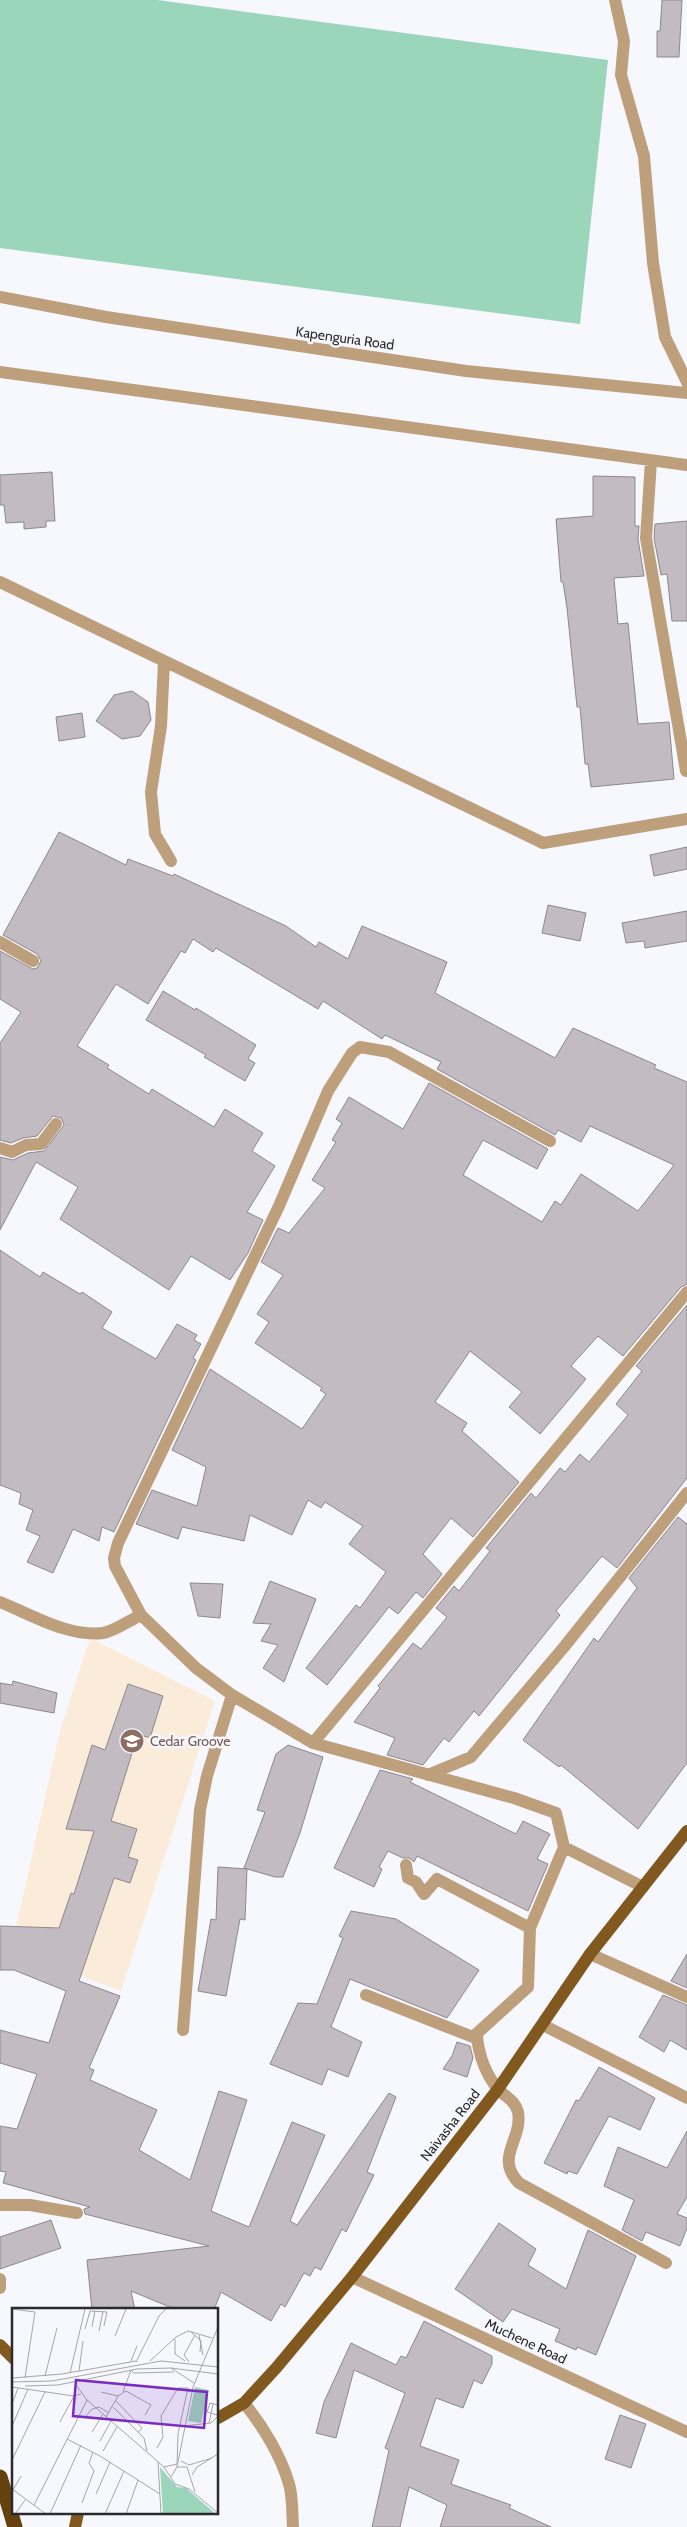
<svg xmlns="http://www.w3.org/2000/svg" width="687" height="2527" font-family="Cabin,sans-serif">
  <rect width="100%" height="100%" fill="#f7f7fe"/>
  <path fill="#fbebd9" d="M90,1638L215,1701L121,1991L11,1950L60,1731Z"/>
  <path fill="#9cd6ba" d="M0,0H157L608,60L580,324L0,248Z"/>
  <path fill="#c2bbc1" stroke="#8e888d" d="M662,0H682L679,57H657V31H660Z
    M52,472L55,521H46V527L24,529V522L6,523L4,505H0V475Z
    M593,476L635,477V526H639L638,539L644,576L614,578L618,624L628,623L638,724L669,722L674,779L591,787L588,764H585L580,707H577L567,608L563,582H561L556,519L593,516Z
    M687,521V621H672L667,574L661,575L654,538L655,524Z
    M132,691L148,702L151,720L140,736L122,739L96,721L114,695Z
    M82,713L85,737L59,741L56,717Z
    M59,832L126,865L128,859L173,876L174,874L286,926L316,947L319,942L348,959L362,926L447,962L435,993L555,1058L573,1028L656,1065L654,1068L687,1082V1284L681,1287L623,1356L598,1336L571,1366L586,1379L540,1434L509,1407L522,1392L470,1351L435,1402L467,1423L462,1431L519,1482L473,1537L451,1518L423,1554L442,1574L423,1598L416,1592L398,1614L389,1607L327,1685L306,1668L356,1605L360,1608L386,1572L349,1544L363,1526L325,1502L321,1508L308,1500L292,1535L250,1515L244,1541L182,1527L178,1539L136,1524L152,1490L197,1506L206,1467L172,1450L210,1369L302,1429L326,1394L320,1390L322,1388L255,1343L269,1322L257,1314L283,1275L261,1262L278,1228L289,1233L325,1188L312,1180L336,1142L332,1140L342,1123L336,1119L349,1097L403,1129L429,1083L548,1149L537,1169L483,1140L463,1175L542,1222L555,1201L561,1205L581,1174L638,1211L674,1165L590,1126L581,1142L558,1130L555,1135L437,1069L441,1062L385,1035L382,1039L323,1001L318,1009L216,948L213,952L193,939L185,953L181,951L148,1004L116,984L77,1046L109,1065L107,1068L149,1094L152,1089L214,1127L225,1109L263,1133L252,1151L275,1166L247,1212L263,1220L248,1253L230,1280L191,1256L169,1290L60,1219L78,1187L36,1162L0,1230V1157L13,1160L28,1153L44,1151L64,1125L61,1118L53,1116L37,1136L23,1138L11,1143L0,1140V1043L21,1012L0,999V951L33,969L37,968L41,961L37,954L3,935Z
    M687,847V869L654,876L650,855Z
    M548,905L586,913L580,941L542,933Z
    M687,911V941L645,948L644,941L626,943L622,923Z
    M163,991L195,1010L196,1008L256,1045L248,1059L255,1063L245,1081L204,1057L206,1055L146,1020Z
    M0,1250L40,1277L43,1272L80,1294L82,1292L112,1312L102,1328L156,1359L177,1324L197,1335L194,1340L201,1344L193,1358L196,1360L114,1532L102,1527L99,1541L73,1529L53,1573L27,1562L40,1536L26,1530L33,1510L19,1504L21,1493L0,1485Z
    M687,1305V1478L617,1568L602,1556L556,1611L560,1615L479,1716L474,1711L449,1742L444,1738L423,1765L387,1755L395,1738L354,1722L380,1688L378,1686L413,1643L421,1649L447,1617L436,1608L454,1586L459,1591L490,1551L486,1548L531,1493L536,1498L560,1468L565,1472L580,1454L589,1462L628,1415L616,1404L642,1371L636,1366Z
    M678,1517L687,1524V1763L638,1829L561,1765L559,1767L523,1740L594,1638L598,1642L637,1588L629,1578Z
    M270,1581L316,1599L284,1682L263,1668L278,1645L261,1641L271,1624L253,1623Z
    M190,1583L223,1584L220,1618L198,1616Z
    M13,1681L57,1693L54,1713L0,1703V1683L12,1685Z
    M128,1684L163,1696L150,1738L138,1734L111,1821L137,1829L128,1857L138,1860L130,1883L114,1878L79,1981L120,1996L89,2068L94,2070L90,2080L157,2110L139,2150L190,2180L219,2091L247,2100L211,2211L249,2227L292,2122L325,2135L290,2221L297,2225L389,2093L396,2097L367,2172L374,2175L346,2232L342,2229L321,2270L315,2267L310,2276L304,2273L285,2307L281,2304L271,2321L221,2292L214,2310H177L131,2291L135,2310H92L87,2260L209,2246L85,2214L84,2209L90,2207L3,2183L6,2172L0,2171V2126L17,2129L37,2074L0,2063V2030L49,2043L66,1991L14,1970H0V1926L59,1928L71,1893L74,1894L94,1831L66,1829L92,1745L105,1750Z
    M288,1745L323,1757L300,1833L283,1877H275L244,1868L265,1812L257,1810L276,1754Z
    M380,1770L413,1779L410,1782L516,1834L523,1821L550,1834L537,1859L548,1864L528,1911L417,1856L414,1862L409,1858H403L388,1851L379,1867L382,1869L374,1887L334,1868Z
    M218,1867L247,1869L245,1920L240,1919L226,1996L198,1991L211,1919L216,1920Z
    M351,1911L396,1919L479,1970L447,2018L350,1979L331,2027L362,2042L348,2077L328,2069L322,2085L270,2064L298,2003L317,2004L343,1938L339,1936Z
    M687,1954V1988L671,1981Z
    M663,1995L687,2005V2050L670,2040L664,2052L639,2037Z
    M457,2042L470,2046L473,2058L467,2077L443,2069L452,2056Z
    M599,2067L655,2098L640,2130L609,2116L577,2174L568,2171L567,2174L544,2163L576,2100L579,2101Z
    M687,2131V2197L677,2214L687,2218V2228L680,2246L646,2232L642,2241L622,2230L634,2200L604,2186L618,2147L667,2168Z
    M51,2220L61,2248L0,2269V2237Z
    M499,2223L536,2249L528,2265L566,2289L588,2230L636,2256L596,2355L577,2347L576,2350L555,2341L560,2329L512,2309L503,2322L455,2289Z
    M424,2321L492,2356V2364L482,2384L474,2380L463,2408L436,2398L420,2446L459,2460L451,2484L511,2505L509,2508L551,2527H440L447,2505L409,2487L400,2527H372L389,2450L385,2448L405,2393L354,2370L336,2438L316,2433L324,2402L351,2343L396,2365L401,2356L406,2358Z
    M620,2415L646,2424L631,2468L605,2459Z"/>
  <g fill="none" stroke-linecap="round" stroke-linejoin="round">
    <path stroke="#bd9f7c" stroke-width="12" d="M615,0L624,41L621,75L644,156L653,263L665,337L687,382
      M0,297L106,317L466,371L687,393
      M0,372L687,465
      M651,461L646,538L686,771
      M0,582L543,843L687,819
      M164,661L161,726L151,792L155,834L171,861
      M0,942L33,961
      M550,1141L389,1052L360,1047L352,1053L328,1091L279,1206L118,1543L114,1558L115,1566L141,1615L196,1668L232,1695L313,1743L514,1798L556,1813L564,1847L643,1887
      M0,1148L12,1152L26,1145L41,1144L56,1124
      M0,1602C32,1615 68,1637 103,1633C115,1631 130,1620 141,1615
      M313,1743L687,1292
      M428,1775L471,1757L564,1647L687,1493
      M564,1847L530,1928L528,1987L473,2037H477C479,2055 486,2075 498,2089C505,2097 515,2100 518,2112C523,2140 494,2157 519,2183L666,2263
      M406,1865L408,1878L416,1882L424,1894L437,1879L530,1928
      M590,1954L687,1997
      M366,1995L473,2037
      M543,2025L687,2098
      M183,2030L200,1810L207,1776L232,1695
      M0,2205H30L77,2213
      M352,2277L687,2432
      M0,2279V2288
      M244,2403C263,2426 281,2456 289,2484C293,2497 292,2513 293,2527"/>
    <path stroke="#81581e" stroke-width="12" d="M0,2345L14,2359
      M218,2418L244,2403L277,2367L352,2277L498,2089L590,1954L687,1831
      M75,2527L78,2513"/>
    <path stroke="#65410e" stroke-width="15" d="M0,2477L15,2527"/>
  </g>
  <defs>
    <symbol id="school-disc" viewBox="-11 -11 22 22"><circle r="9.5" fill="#8d6e63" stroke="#f7f7fe"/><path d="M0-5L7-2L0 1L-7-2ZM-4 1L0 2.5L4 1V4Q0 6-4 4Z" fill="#fff"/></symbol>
  </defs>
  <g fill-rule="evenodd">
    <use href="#school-disc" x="118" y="1727" width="28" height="28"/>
  </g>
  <g text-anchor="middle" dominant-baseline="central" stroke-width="5" stroke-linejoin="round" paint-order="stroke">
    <g font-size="14" fill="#2b2b2e" stroke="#f7f7fe">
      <text transform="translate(345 338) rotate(8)">Kapenguria Road</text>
      <text transform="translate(450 2125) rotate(-52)">Naivasha Road</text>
      <text transform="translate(526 2341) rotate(25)">Muchene Road</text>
    </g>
    <g font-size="14" fill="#785e54" stroke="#f7f7fe" text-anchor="start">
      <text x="150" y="1741">Cedar Groove</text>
    </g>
  </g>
  <g transform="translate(12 2308)">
    <rect width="206" height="206" fill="#f7f7fe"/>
    <path d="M183,79L197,82L189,115L176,113ZM148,159L165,179L174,180L204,206H151Z" fill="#9cd6ba"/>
    <path fill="none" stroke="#a5a5ab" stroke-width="1" d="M0,1L23,4L13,70M80,19L83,3M73,21L78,3L95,4L92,18M87,23L91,3M179,24L189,33L188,44M187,27L191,47M103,28L114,1M164,29L176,23L200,30M163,31V46L173,53M119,53L125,38M138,53L164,29M124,54L147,8L154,1M177,54L172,47L183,27M159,60L182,75M119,62L122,65L162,64M67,63L71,33M58,65L73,1M33,68L45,20M0,70L50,66L124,53M0,74L40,73L149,53L206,59M64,77L75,92L152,159L163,176L177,181L206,205M13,78L46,77L125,61L159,60L206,66M0,79L62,88L69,86M89,84L106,88M111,84L119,62M103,92L130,120L126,125M0,96L6,80M101,99L132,130L135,143M205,107L195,104L198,95L206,97M74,108L80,101L87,99L97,105M94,109L106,88L114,83L139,97L133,107M48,114L62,88M197,115L201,96M1,116L16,81M172,118L199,115L206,108M80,124L91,106M55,131L88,148L148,186M88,133L99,113M145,140L151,129L149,108L166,80H176L166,126L165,156L152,159M91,143L105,119M0,152L33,84M169,153L177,157L200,150M146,154L149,206M165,159L181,79L206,19M180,167L185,159L206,146M159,169L165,159H175L183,184M0,181L34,206M1,182L9,168M84,186L98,154M70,195L82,163L77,155L81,144M22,197L75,92M3,206L13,192M38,206L69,137M93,206L112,163M114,206L126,172"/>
    <path fill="#7b2cbf" fill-opacity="0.15" stroke="#7b2cbf" stroke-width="2.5" d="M64,72L195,84L192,120L61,108Z"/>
    <rect width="206" height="206" fill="none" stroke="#2b2b2e" stroke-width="2.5"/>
  </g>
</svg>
